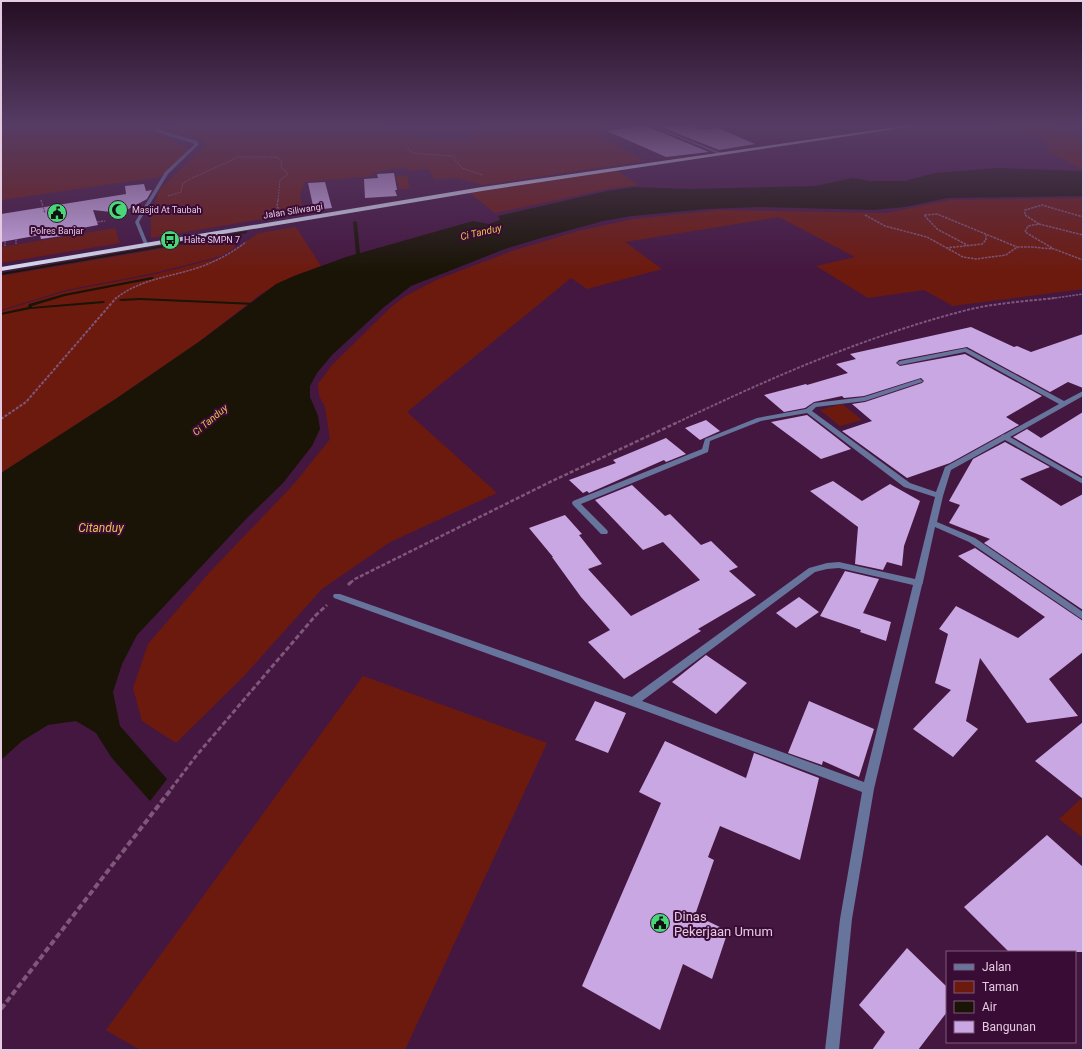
<svg xmlns="http://www.w3.org/2000/svg" width="1084" height="1051" font-family="Roboto,sans-serif">
  <rect width="100%" height="100%" fill="#441740"/>
  <path fill="#6d1a0e" d="M1,125H154L153,128L190,151L160,177L1,200Z
    M171,125H385L377,130L431,139H466L482,125H600L594,132L644,161L483,185L457,178L434,179L429,170L427,169L409,171L406,168L388,169L371,174L372,176L305,182L300,195L303,212L151,238V217L159,190L205,146L204,140C193,134 181,136 171,130Z
    M989,125H1052L1083,141V168H1079L1046,150L1050,146C1032,129 1011,131 989,125Z
    M617,171L639,185L607,189L495,213L470,193Z
    M407,175L410,189H399L396,176Z
    M1083,198V289L953,306L924,290L868,298L816,266L855,257L779,217L625,242L662,269L587,289L571,278L407,412L497,493L390,542L322,589L244,676L176,743L142,721L133,688L148,644L209,573L294,484L330,439L325,407L319,395L318,384L332,365L391,307L404,297L436,280L512,251L578,231L633,219L719,210L886,213L951,200Z
    M296,227L321,266L294,276L262,293L200,341L117,398L1,473V311L67,291L156,274L223,257L259,233Z
    M115,228L120,243L1,263V247Z
    M229,237L235,248L221,256L154,273L66,290L1,310V276Z
    M842,404L862,420L840,426L820,410Z
    M363,676L547,743L405,1050H140L106,1030Z
    M1083,797V838L1059,819Z"/>
  <path fill="#191405" d="M997,168L1083,171V196L948,198L905,207L872,210L759,207L707,209L632,216L603,221L541,238L505,249L411,286L384,307L332,355L317,373L310,386V397L318,416L320,429L312,446L283,483L245,520L137,635L122,664L113,692L120,726L167,779L150,801L111,757L96,733L76,721L48,725L22,741L1,760V473L117,398L200,341L276,284L294,276L346,257L473,221L489,224L500,220L498,216L607,191L634,187L689,189L815,186L853,178L870,181H905L935,173Z"/>
  <g fill="none" stroke-linecap="round" stroke-linejoin="round">
    <path fill="#191405" fill-rule="evenodd" d="M355,221L357,222L360,254L365,258L363,259L356,254L353,222Z
      M246,231H247V233L1,275V273Z
      M152,277L154,278L153,279L65,296L32,306V307L103,301L105,302L104,303L30,309L1,315V313L28,307L29,304L64,294Z
      M140,298L258,303L260,304L258,305L140,300L121,301L119,300L121,299Z"/>
  </g>
  <path fill="#c9a7e2" d="M646,125V126L709,152L666,157L607,131Z
    M656,125H689L700,130L718,128L755,144L719,150Z
    M394,173L397,190H395L397,196L365,198L364,179L378,178L377,174Z
    M325,182L332,208L314,210L308,183Z
    M144,184L146,191L152,190L147,199L121,213L93,210L98,225L61,232L62,236L41,239L40,235L1,242V214L126,194L125,186Z
    M971,327L1014,347L1017,346L1031,352L1083,334V388L1068,382L1050,392L967,347L899,360L896,363L900,366L965,354L1042,396L1006,417L1019,425L950,463L907,478L842,431L872,421L852,404L865,402L922,383L924,381L921,378L864,396L844,398L842,396L814,402L805,408L784,412L764,395L806,384L807,385L848,373L836,364L856,359L850,354Z
    M1083,412V477L1013,437L1027,429L1041,438Z
    M807,415L833,435L851,449L821,459L771,422Z
    M706,420L720,431L700,440L685,428Z
    M666,438L686,454L666,462L664,460L589,493L587,491L583,493L569,480L616,463L613,460Z
    M1005,442L1050,467L1020,479L1061,506L1083,494V610L984,543L990,539L949,523L960,505L949,501L973,459Z
    M833,481L862,501L890,484L920,501L904,546L902,566L887,562L883,570L855,564L858,527L810,491Z
    M632,485L665,516L670,514L701,545L711,541L738,567L729,571L756,595L698,629L701,631L624,679L588,642L610,630L581,597L552,557H553L529,528L565,515L582,534L579,535L602,564L588,569L631,616L700,580L663,542L643,550L595,500Z
    M975,548L1083,621V652L1049,679L1078,716L1027,723L980,658L966,721L978,729L953,757L913,729L951,690L935,683L948,634L939,629L956,606L1018,638L1045,617L958,556Z
    M845,571L879,579L863,613L891,622L886,641L860,632L861,630L820,616Z
    M799,597L819,612L796,628L776,613Z
    M706,655L747,683L716,714L672,682Z
    M595,701L626,713L608,753L575,740Z
    M809,701L874,729L859,777L823,761L822,765L788,753Z
    M1083,722V799L1035,761Z
    M665,741L746,778L754,753L819,778L800,860L720,826L708,857L714,860L695,915L728,931L712,979L683,964L660,1030L582,986L661,803L639,792Z
    M1047,835L1083,867V952H1009L964,907Z
    M907,948L947,987V1012L918,1050H872L885,1032L859,1005Z"/>
  <g fill="none" stroke-linecap="round" stroke-linejoin="round">
    <path stroke="#7e577a" stroke-width="1" stroke-dasharray="2 1" stroke-linecap="butt" d="M932,128L954,125
      M406,146L412,153L452,156L462,168L482,175
      M240,157H275L280,159L282,163L281,167L288,174L280,180L278,201
      M168,196L181,192L183,183L190,179L241,156
      M41,200V201"/>
    <path stroke="#7e577a" stroke-width="1.5" stroke-dasharray="2.5 1" stroke-linecap="butt" d="M41,200L45,213
      M278,200L277,207L281,210
      M865,215L885,226L927,237L963,257L976,259L1006,255L1017,247H1031L1054,249L1083,260
      M97,222L105,221
      M1039,224L1025,215V210L1042,205L1083,217
      M16,239V244
      M5,241V246
      M969,246L937,229L924,215L937,214L1017,247
      M946,248L982,244L986,240V235
      M1052,248L1025,232L1028,226L1039,224L1083,235
      M115,299C141,278 173,277 203,266C218,260 233,252 246,242
      M1048,299L1083,294"/>
    <path stroke="#7e577a" stroke-width="2" stroke-dasharray="3 1.5" stroke-linecap="butt" d="M1,419L26,402L116,298
      M674,424C770,378 868,335 971,309C998,303 1028,301 1055,298"/>
    <path stroke="#7e577a" stroke-width="2.5" stroke-dasharray="4 2" stroke-linecap="butt" d="M350,583L355,579L550,482L676,423"/>
    <path stroke="#7e577a" stroke-width="3" stroke-dasharray="5 2.5" stroke-linecap="butt" d="M348,585L351,582
      M171,789L196,756L316,615L327,605"/>
    <path stroke="#7e577a" stroke-width="4" stroke-dasharray="6 3" stroke-linecap="butt" d="M1,1009L172,788"/>
    <path fill="#67749c" fill-rule="evenodd" d="M155,125H159L160,130L197,141L199,144L168,174L139,222L148,244L146,245L144,244L135,222L165,172L195,144L157,132Z
      M647,125H652L724,154L721,155Z
      M966,348L1064,401L1083,391V396L1010,437L1083,479V484L1005,440L951,470L943,496L937,522L975,538L1083,612V620L969,542L935,527L923,582V583L922,585L874,789L852,919L839,1050H825L840,919L862,792L654,714L334,598L333,596L334,594H340L632,697L809,568L827,563L839,562L915,579L935,497L904,487L807,413L761,421L710,441L708,452L581,504L607,530L608,532L607,534H601L573,505L572,503L573,501L702,449L705,439L757,418L806,409L814,403L864,397L920,379L923,381L922,382L865,401L816,407L812,411L910,483L936,492L945,467L1001,436L1002,435L1005,434L1059,404L965,352L900,365L897,363L900,361ZM839,568L913,585L864,782L642,701L815,572L827,569Z"/>
    <path fill="#d5dcf1" fill-rule="evenodd" d="M910,125H922L482,191L1,271V267L482,187Z"/>
  </g>
  <linearGradient id="sky" x2="0" y2="1"><stop stop-color="#250d23"/><stop offset="0.46" stop-color="#563c64"/><stop offset="1" stop-color="#563c64" stop-opacity="0"/></linearGradient>
  <rect width="1084" height="272" fill="url(#sky)"/>
  <defs>
    <symbol id="mosque-disc" viewBox="-11 -11 22 22"><circle r="9.5" fill="#47d779" stroke="#380c35"/><path d="M3.5-4.9A6 6 0 1 0 3.5 4.9A5 5 0 1 1 3.5-4.9Z" fill="#111"/></symbol>
    <symbol id="civic-disc" viewBox="-11 -11 22 22"><circle r="9.5" fill="#47d779" stroke="#380c35"/><path d="M-.6-6.5H3V-4.5H.6V-3L4-1V1h2V6H-6V1h2V-1L-.6-3ZM-1.2 2.5V6h2.4V2.5Z" fill="#111"/></symbol>
    <symbol id="bus-disc" viewBox="-11 -11 22 22"><circle r="9.5" fill="#47d779" stroke="#380c35"/><path d="M-5-6H5V4H4V6H2V4H-2V6H-4V4H-5ZM-3.5-4V0h7V-4ZM-3.5 1.2v1.5H-2V1.2ZM2 1.2v1.5H3.5V1.2Z" fill="#111"/></symbol>
  </defs>
  <g fill-rule="evenodd">
    <use href="#mosque-disc" x="107" y="199" width="22" height="22"/>
    <use href="#civic-disc" x="46" y="202" width="22" height="22"/>
    <use href="#bus-disc" x="159" y="229" width="22" height="22"/>
    <use href="#civic-disc" x="649" y="912" width="22" height="22"/>
  </g>
  <g text-anchor="middle" dominant-baseline="central" stroke-width="4" stroke-linejoin="round" paint-order="stroke">
    <g font-size="9" fill="#e6cae2" stroke="#380c35" text-anchor="start">
      <text x="132" y="210">Masjid At Taubah</text>
      <text x="57" y="231" text-anchor="middle">Polres Banjar</text>
      <text x="184" y="240">Halte SMPN 7</text>
    </g>
    <g font-size="9" fill="#e6cae2" stroke="#380c35">
      <text transform="translate(293 211) rotate(-9)">Jalan Siliwangi</text>
    </g>
    <g font-size="10" font-style="italic" fill="#e7c14a" stroke="#380c35">
      <text transform="translate(481 232) rotate(-13)">Ci Tanduy</text>
      <text transform="translate(210 420) rotate(-40)">Ci Tanduy</text>
    </g>
    <g font-size="12" font-style="italic" fill="#e7c14a" stroke="#380c35">
      <text x="101" y="528">Citanduy</text>
    </g>
    <g font-size="13" fill="#e6cae2" stroke="#380c35" text-anchor="start">
      <text x="674" y="916">Dinas<tspan x="674" dy="15">Pekerjaan Umum</tspan></text>
    </g>
  </g>
  <rect width="1084" height="1051" fill="none" stroke="#e6cae2" stroke-width="4"/>
  <rect x="946" y="951" width="130" height="92" fill="#380c35" stroke="#7e587a"/>
  <rect x="954" y="964" width="20" height="6" fill="#67749c" stroke="#7e587a"/>
  <text x="982" y="971" font-size="12" fill="#e6cae2">Jalan</text>
  <rect x="954" y="981" width="20" height="12" fill="#6d1a0e" stroke="#7e587a"/>
  <text x="982" y="991" font-size="12" fill="#e6cae2">Taman</text>
  <rect x="954" y="1001" width="20" height="12" fill="#191405" stroke="#7e587a"/>
  <text x="982" y="1011" font-size="12" fill="#e6cae2">Air</text>
  <rect x="954" y="1021" width="20" height="12" fill="#c9a7e2" stroke="#7e587a"/>
  <text x="982" y="1031" font-size="12" fill="#e6cae2">Bangunan</text>
</svg>
